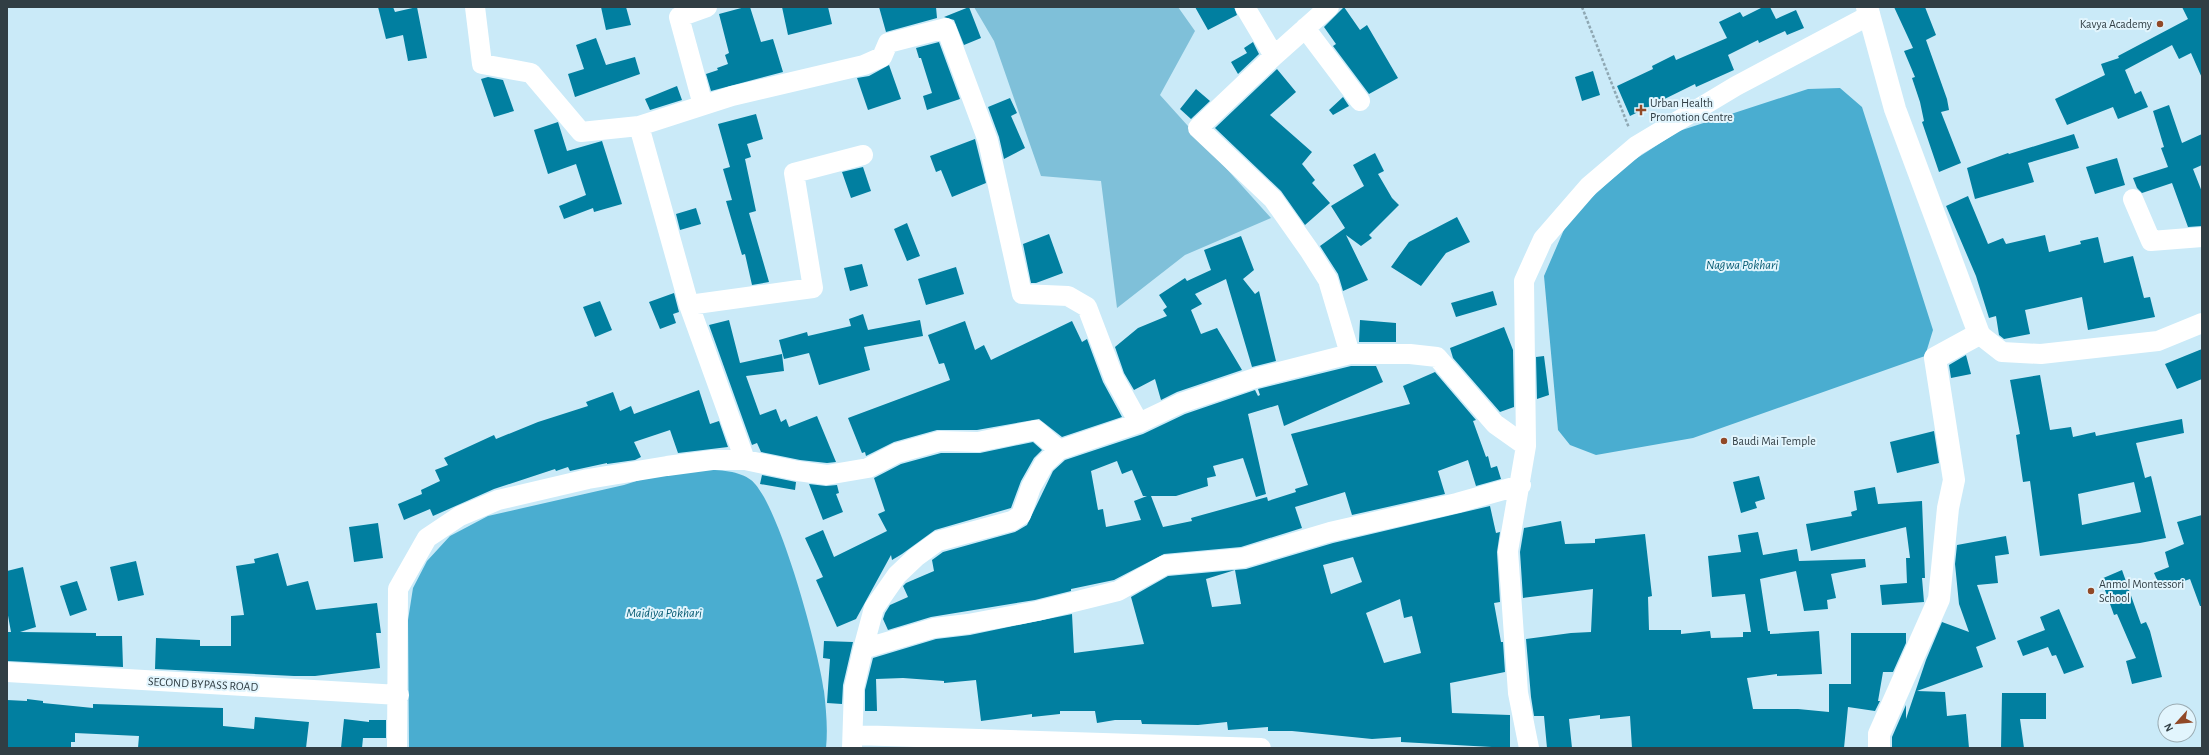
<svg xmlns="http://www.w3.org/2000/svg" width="2209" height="755" font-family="'Alegreya Sans',sans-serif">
  <rect width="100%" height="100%" fill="#caeaf8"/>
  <path fill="#7fc0d9" d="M974,7H1178L1195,31L1160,95L1271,218L1185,255L1117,308L1101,181L1041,176L994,41Z"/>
  <path fill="#4aadd0" d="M1840,88L1862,107L1933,330L1925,356L1693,438L1596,455L1570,445L1558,430L1544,276L1569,218L1631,162L1679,131L1808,89Z
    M671,470C693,470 734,466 751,480C779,502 819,652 824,691C826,709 828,729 826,748H409L408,620L413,588L427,561L450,536L488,516L624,485Z"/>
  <path fill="#017fa0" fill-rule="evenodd" d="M378,7H393L395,12L417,7L427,58L408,61L403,35L386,39Z
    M601,7H626L631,25L606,30Z
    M745,7H750L761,42L773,39L783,72L711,91L706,74L718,70L717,68L728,64L725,55L729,53L719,14Z
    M782,7H828L832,24L788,35Z
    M879,7H936L937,18L886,32Z
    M969,7L981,38L964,45L954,20L944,17Z
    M1195,7H1234L1237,15L1208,30Z
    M1344,7L1360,30L1367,25L1398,78L1369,94L1333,46L1336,44L1324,27Z
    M1763,7H1770L1776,19L1796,10L1804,28L1787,35L1785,31L1759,43L1758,40L1728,55L1734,70L1696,87L1695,84L1630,116L1617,86L1653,69L1652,66L1674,55L1676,60L1727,38L1719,22L1740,12L1743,17Z
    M1894,7H1925L1936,35L1926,40L1947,99L1949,110L1941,112L1961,163L1939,172L1922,122L1924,121L1920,102L1912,78L1915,77L1904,51L1913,48Z
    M2182,7H2202V78L2191,53L2179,59L2172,45L2125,70L2135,94L2141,91L2148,107L2118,119L2113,107L2067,125L2055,99L2105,75L2101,64L2119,58L2118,56L2188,19Z
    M596,38L606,65L635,57L640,74L575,97L568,74L584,69L576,45Z
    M939,42L960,99L927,110L923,96L932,93L921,58H919L916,48Z
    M1253,42L1259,54L1238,74L1231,62L1247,53L1244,48Z
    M889,65L901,99L868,110L857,78L869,76Z
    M1277,69L1296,92L1270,115L1312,152L1302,164L1315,180L1312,183L1330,203L1305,225L1281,191L1215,128Z
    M1593,71L1600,95L1582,101L1575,77Z
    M488,77L503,80L514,111L494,117L481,79Z
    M677,86L682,100L650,110L645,99Z
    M1196,89L1210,101L1191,119L1180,109Z
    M1343,97L1349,106L1333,115L1329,110Z
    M1010,98L1017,113L1011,116L1025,148L1004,159L999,137L988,107Z
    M2169,105L2182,143L2202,134V165L2193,169L2202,192V226L2188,227L2172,183L2142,193L2137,188L2133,178L2168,167L2161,148L2164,147L2153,111Z
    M756,114L763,139L747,144L751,157L745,159L756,211L749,213L769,282L752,285L745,254L742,255L726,201L732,200L723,169L730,167L718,124Z
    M558,122L567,151L602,141L622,204L594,212L593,208L564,219L559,206L586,195L576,164L548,174L534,130Z
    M2074,134L2079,148L2028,163L2034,182L1975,199L1967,168L2008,153L2009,154Z
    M975,139L986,183L952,197L941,170L936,172L930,156Z
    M1375,153L1384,171L1378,174L1392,198L1399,205L1369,235L1372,238L1361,246L1346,235L1368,280L1343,291L1338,274L1320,246L1345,228L1331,206L1364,186L1353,165Z
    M2117,158L2125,185L2095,194L2086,167Z
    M863,167L871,191L851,198L842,172Z
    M1968,196L1988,244L2003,238L2006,244L2045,235L2049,252L2081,244L2080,241L2098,237L2104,263L2133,256L2144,298L2150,297L2155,317L2088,330L2082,297L2025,310L2030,334L2004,339L1999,335L1996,316L1989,318L1976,276L1946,206Z
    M696,208L701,224L680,230L676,214Z
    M1457,217L1470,242L1446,253L1421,286L1391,267L1409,242Z
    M907,223L920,256L907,261L894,229Z
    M1049,234L1063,273L1036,283H1031L1023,244Z
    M1241,236L1254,270L1243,279L1255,294L1259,291L1276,361L1252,367L1226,279L1195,294L1202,304L1191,310L1201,334L1217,328L1242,370L1177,392L1161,400L1155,379L1134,390L1124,373L1115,347L1138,328L1167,316L1163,310L1167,307L1159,295L1185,278L1187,281L1211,270L1204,250Z
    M862,264L868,286L850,291L844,268Z
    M956,267L964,294L926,305L918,279Z
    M1493,291L1497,305L1456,317L1451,303Z
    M674,293L679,312L673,314L676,323L660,329L649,302Z
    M600,301L612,330L595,337L583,307Z
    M863,314L868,330L920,320L923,336L864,347L870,370L819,385L809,353L784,359L779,340L807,332L808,336L851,326L849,319Z
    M729,320L740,363L782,354L784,371L746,376L760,415L776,409L781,422L786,419L789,427L817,416L836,462L827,463L800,460L761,452L757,443L752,445L709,325Z
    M1360,320L1396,323V342H1359Z
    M965,321L975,350L984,345L991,360L1072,321L1082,342L1087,339L1103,382L1122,417L1062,437L1039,419L977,430H937L894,442L866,456L865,452L862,453L848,418L950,380L944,363L939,364L928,335Z
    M1504,327L1513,350L1514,407L1500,412L1453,358L1450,348Z
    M2202,349V379L2177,389L2165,364Z
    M1966,355L1971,374L1951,378L1949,365Z
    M1544,356L1549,395L1537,399L1536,357Z
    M1351,366H1376L1383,382L1284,426L1278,405L1248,414L1266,494L1256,497L1243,458L1213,466L1216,476L1207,478L1208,486L1176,496H1151L1163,527L1192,521L1191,518L1267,497L1268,501L1296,492L1295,489L1308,485L1291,434L1410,404L1403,386L1435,372L1476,420L1473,421L1486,457L1488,456L1491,468L1497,466L1501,479L1476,486L1468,460L1438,471L1445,494L1352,515L1345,492L1295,507L1302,528L1241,547L1164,554L1114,580L1071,589V591L1035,600L931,617L888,630L883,619L885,613L890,605L908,597L903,586L906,583L934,571L932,560L943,552L1015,532L1027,525L1053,471L1065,460L1143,434L1185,414L1255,390L1258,396L1260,395L1258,389ZM1117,461L1122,474L1132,470L1143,496H1147L1134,501L1141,520L1106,527L1103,509L1098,510L1091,471Z
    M2040,375L2050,430L2071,427L2073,437L2095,432L2096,436L2182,419L2184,433L2136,443L2145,478L2151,476L2166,538L2140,543L2040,556L2030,481L2023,482L2016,435L2020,434L2010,380ZM2134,482L2141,512L2082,525L2078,494Z
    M699,390L710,424L719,421L728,447L678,453L670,430L634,442L641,457L635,460L607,464V463L570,471L568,467L556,471L555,469L494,489L433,516L430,509L404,520L398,504L422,494L421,490L440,481L435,470L448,465L444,458L494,435L496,439L538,422L588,406L586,402L613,392L620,411L631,406L634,414Z
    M1934,431L1939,463L1897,473L1890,442Z
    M1033,442L1042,450L1034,458L1021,481L1011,508L935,530L902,554L892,560L891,555L856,619L837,627L816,580L823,577L805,538L823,530L834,557L887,531L878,514L885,511L874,478L901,464L941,453H980Z
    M762,475L796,482L795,490L760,484Z
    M1759,476L1765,499L1755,502L1757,508L1741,513L1733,482Z
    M809,484L826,486L837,485L839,493L836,494L843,512L823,520Z
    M1875,487L1878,504L1922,501L1925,578H1922L1924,602L1882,605L1880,585L1907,583L1906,558H1910L1906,527L1811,551L1806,524L1852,516L1851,512L1857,510L1854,491Z
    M1490,506L1496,533L1500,532L1497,552L1500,602L1494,603L1501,642H1503L1505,672L1450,683L1452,713L1510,715V748L1401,742V737L1372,739L1292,731H1268V727L1228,730L1227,722L1198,725L1142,724L1141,720H1115L1097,723L1095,711H1060V714L1032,717V714L981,721L976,680L944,683V681L903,678L876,679L877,711H865V690L873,658L936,639L970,635L1072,614L1074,653L1144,644L1131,597L1168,576L1246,569L1333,543ZM1353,557L1362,582L1331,594L1323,565ZM1235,570L1241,604L1212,607L1206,579ZM1400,599L1404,618L1412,616L1421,653L1384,663L1366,613Z
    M2202,515V606H2200L2190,579L2161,589L2154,573L2169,567L2165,552L2184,544L2177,522Z
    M1561,521L1565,544L1595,543V539L1645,534L1652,596L1648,597L1649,630H1681V634L1710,631L1711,638L1743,637V632H1751L1745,594L1712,597L1708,556L1741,552L1738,535L1758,532L1763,555L1797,549L1799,561L1865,559L1866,567L1831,574L1836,598L1827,600L1828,609L1804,611L1796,571L1760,579L1768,631H1770V634L1819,631L1822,674L1777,676V674L1747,678L1753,709H1798L1829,712V684H1851V633H1906V643L1893,672H1883L1878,701H1880L1875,711L1848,707L1844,748H1632L1630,716L1600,719V715L1569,719L1572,748H1547L1544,716H1534L1531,697L1526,639L1571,633L1591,632L1593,589L1523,598L1520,552L1524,528Z
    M378,523L383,558L354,562L349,527Z
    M2006,536L2009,554L1995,556L1998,583L1977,585L1996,639L1976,647L1983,667L1917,691L1945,692L1947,716L1966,714L1969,748H1892V737L1906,705V719L1926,660L1942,622L1969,632L1959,604L1955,564L1957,545Z
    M278,553L287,586L308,581L316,610L377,603L381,633H376L380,668L315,676H294L155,669L156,638L200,640V646H231V616L244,615L236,566L255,563L254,559Z
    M136,561L144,595L118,601L110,567Z
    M23,567L36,627L20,632L96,633V636H122L123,667L7,661V632H11L7,610V571Z
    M2122,570L2141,624L2146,622L2150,631L2162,677L2132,684L2126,661L2136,658L2117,614L2114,615L2101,579Z
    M77,581L87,610L70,616L60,586Z
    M2059,609L2084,667L2064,674L2056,655L2052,656L2048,647L2023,656L2017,641L2045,630L2040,617Z
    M824,641L853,642L843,685L842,704L827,703L830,659L823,658Z
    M2002,693H2046V719H2020L2024,748H2001Z
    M27,699L43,701V703L93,708V704L223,708V726L254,729L255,717L309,722L306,748H138L139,736L75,733V742H71V748H7V700L27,701Z
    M344,719L369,722V720H386V738H363L362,748H341Z"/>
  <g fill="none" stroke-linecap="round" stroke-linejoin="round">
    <path stroke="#8fa8b3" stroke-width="2.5" stroke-dasharray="3 2" stroke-linecap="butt" d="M1582,7L1629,128"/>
    <path stroke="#fff" stroke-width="20" d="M475,7L482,64L531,73L581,132L639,126L689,305L745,460
      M1245,7L1274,56
      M1329,7L1274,56L1198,128L1273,199L1309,250L1328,280L1350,354
      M1305,28L1360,101
      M703,105L679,17L707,7
      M639,126L732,96L864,65L882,57L888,43L946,28L988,141L1022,294L1068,296L1087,307L1114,378L1139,423
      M2133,199L2151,241L2202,237
      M689,305L813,288L794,173L863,155
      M1979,334L2002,352L2041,354L2158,341L2202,323
      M863,649L934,628L968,624L1037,611L1118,591L1165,565L1243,558L1330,532L1457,503L1521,485
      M7,672L399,695
      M854,735L1261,748
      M397,748L398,589L427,538L460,516L498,500L588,479L667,466L712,460H745L798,471L827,475L868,468L897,453L940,441L978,442L1036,430L1059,450
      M852,748L854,688L863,649L874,608L897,575L916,557L938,541L1012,521L1021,515L1031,487L1044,464L1059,450L1139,423L1181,403L1255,378L1350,354H1410L1437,357L1495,424L1526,446
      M1529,748L1518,693L1508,551L1526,446L1524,281L1543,239L1589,186L1636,146L1736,86L1870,15"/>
    <path stroke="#fff" stroke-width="22" d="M1867,7L1895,109L1979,334L1935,358L1954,480L1948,508L1939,599L1879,734V748"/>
  </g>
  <g fill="#914927" stroke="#e2f5fd" stroke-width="1.5">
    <circle cx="2160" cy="24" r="4"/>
    <path d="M1639 104h4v4h4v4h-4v4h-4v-4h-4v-4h4z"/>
    <circle cx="1724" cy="441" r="4"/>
    <circle cx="2091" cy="591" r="4"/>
  </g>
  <g text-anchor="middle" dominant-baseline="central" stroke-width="4" stroke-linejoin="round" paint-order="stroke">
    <g font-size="12" fill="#313e44" stroke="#e2f5fd" text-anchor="start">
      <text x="2152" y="24" text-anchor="end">Kavya Academy</text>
      <text x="1650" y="103">Urban Health<tspan x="1650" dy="14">Promotion Centre</tspan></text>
      <text x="1732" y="441">Baudi Mai Temple</text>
      <text x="2099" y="584">Anmol Montessori<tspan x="2099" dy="14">School</tspan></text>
    </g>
    <g font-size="12" fill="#313e44" stroke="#e2f5fd">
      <text transform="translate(203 684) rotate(3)">SECOND BYPASS ROAD</text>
    </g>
    <g font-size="13" font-style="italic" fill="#055a72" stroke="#e2f5fd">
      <text x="1742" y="265">Nagwa Pokhari</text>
      <text x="664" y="613">Maidiya Pokhari</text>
    </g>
  </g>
  <rect width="2209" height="755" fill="none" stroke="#313e44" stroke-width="16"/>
  <g transform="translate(2177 723) rotate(243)"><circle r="19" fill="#e2f5fd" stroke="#9bacb3"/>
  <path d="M0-3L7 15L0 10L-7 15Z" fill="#914927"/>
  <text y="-6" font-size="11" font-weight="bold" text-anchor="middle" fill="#313e44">N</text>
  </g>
</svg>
